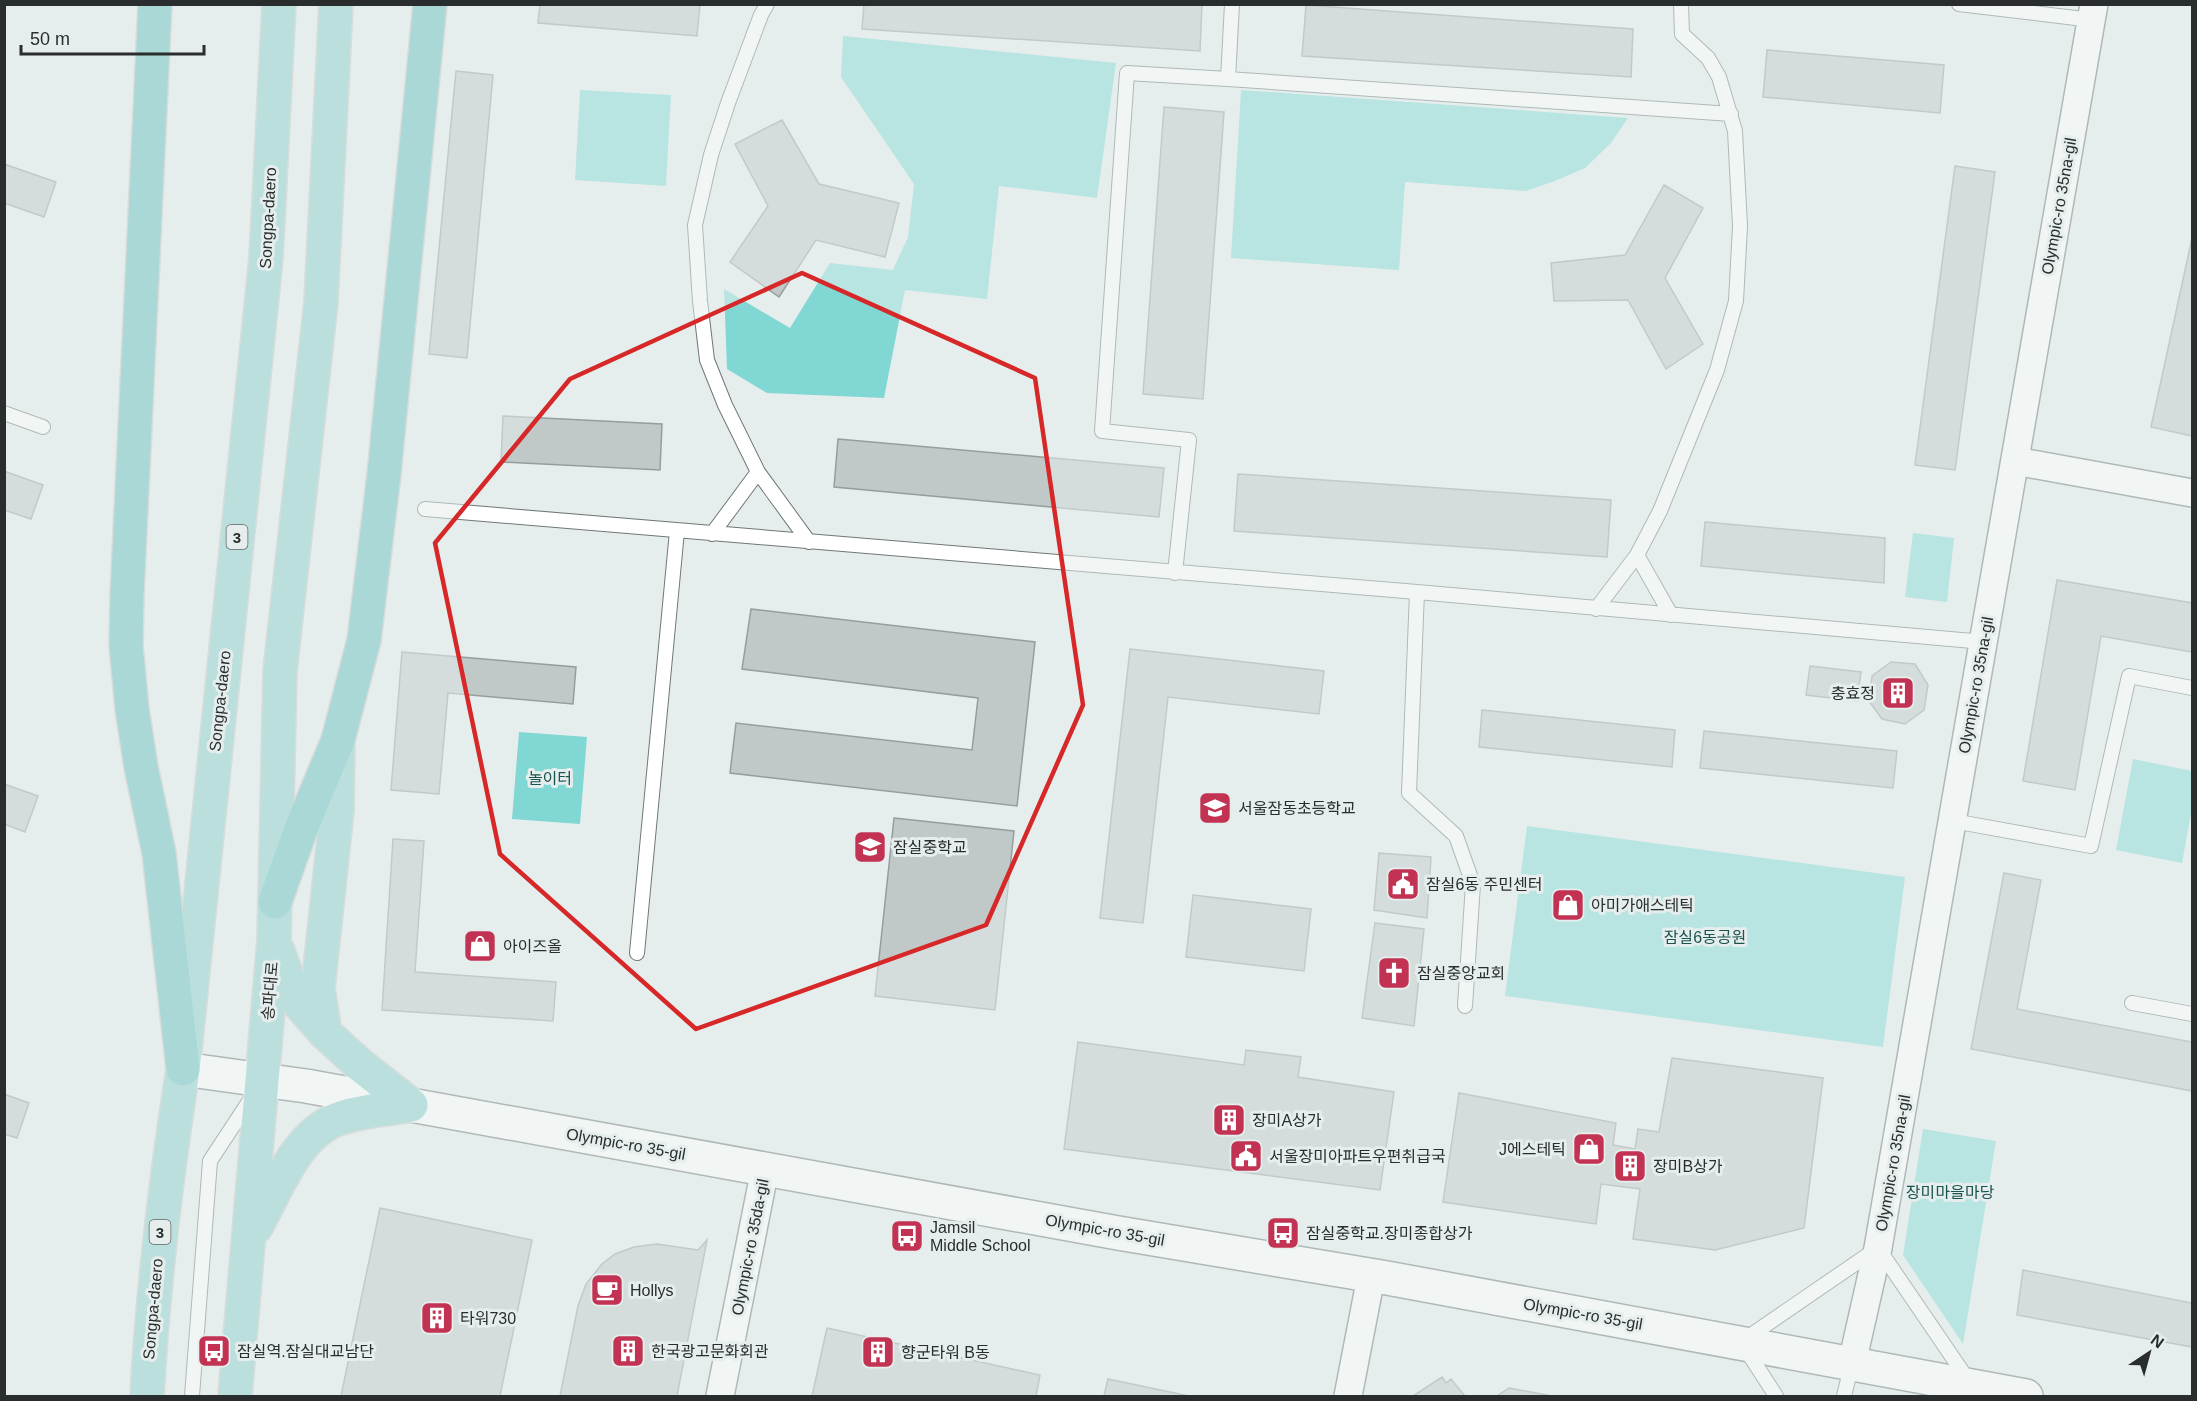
<svg xmlns="http://www.w3.org/2000/svg" width="2197" height="1401" font-family="Helvetica,'Noto Sans KR',sans-serif">
  <rect width="100%" height="100%" fill="#e5eeed"/>
  <path fill="#80d7d4" d="M843,36L1116,63L1097,198L999,186L987,299L905,290L884,398L767,393L727,369L724,289L790,328L830,263L893,270L908,237L914,184L841,77Z
    M580,90L671,95L666,186L575,180Z
    M1241,90L1628,118L1611,143L1585,168L1555,181L1526,191L1405,182L1399,270L1231,258Z
    M1913,533L1954,538L1947,602L1905,597Z
    M519,732L587,737L580,824L512,819Z
    M2133,759L2192,771V808L2182,863L2116,850Z
    M1527,826L1905,877L1883,1047L1505,996Z
    M1923,1129L1996,1141L1963,1344L1903,1255Z"/>
  <path fill="#c0c8c8" stroke="#969e9d" stroke-width="1.5" d="M540,4H700L697,36L538,23Z
    M864,4H1202L1200,51L862,29Z
    M1306,5L1633,29L1631,77L1302,56Z
    M1767,50L1944,65L1940,113L1763,97Z
    M456,71L493,75L467,358L429,354Z
    M1164,107L1224,112L1203,399L1143,394Z
    M782,120L819,184L899,203L885,257L816,240L779,297L730,262L768,206L735,144Z
    M4,164L56,182L44,217L4,203Z
    M1955,166L1995,172L1955,470L1915,465Z
    M1664,185L1703,208L1665,278L1703,344L1666,369L1628,300L1554,301L1551,263L1625,255Z
    M2192,238V436L2151,427Z
    M503,416L662,424L660,470L501,462Z
    M838,439L1164,468L1159,517L834,487Z
    M4,471L43,485L31,519L4,510Z
    M1238,474L1611,500L1607,557L1234,531Z
    M1705,522L1885,538L1884,583L1701,566Z
    M2057,580L2192,603V652L2101,636L2075,790L2023,781Z
    M751,609L1035,642L1017,806L730,773L736,723L972,750L978,698L742,669Z
    M1130,649L1324,671L1319,714L1168,697L1143,923L1100,918Z
    M402,652L576,667L573,704L448,693L439,794L391,790Z
    M1891,662L1915,664L1928,685L1924,710L1905,724L1882,719L1869,701L1872,676Z
    M1810,666L1861,672L1857,701L1806,695Z
    M1482,710L1675,730L1672,767L1479,747Z
    M1704,731L1897,751L1893,788L1700,768Z
    M4,784L38,796L25,832L4,824Z
    M894,818L1014,831L995,1010L875,996Z
    M393,839L424,841L415,972L556,982L553,1021L382,1010Z
    M1379,853L1431,857L1427,918L1374,910Z
    M2004,873L2041,880L2017,1009L2192,1042V1091L1971,1049Z
    M1193,895L1311,909L1304,971L1186,957Z
    M1375,923L1424,929L1414,1026L1362,1018Z
    M1078,1042L1244,1065L1246,1050L1301,1057L1298,1077L1394,1092L1380,1190L1064,1149Z
    M1672,1058L1823,1078L1804,1228L1715,1250L1633,1239L1640,1189L1601,1184L1596,1224L1443,1202L1459,1093L1616,1123L1613,1145L1635,1149L1638,1129L1659,1132Z
    M4,1094L29,1103L17,1138L4,1134Z
    M380,1208L532,1240L500,1396H341Z
    M707,1240L677,1396H560L578,1306L586,1284L602,1264L615,1254L634,1247L657,1244L698,1250Z
    M2023,1270L2192,1303V1347L2017,1315Z
    M827,1328L1040,1375L1036,1396H812Z
    M1442,1377L1446,1383L1451,1379L1465,1396H1413Z
    M1108,1379L1189,1396H1104Z
    M1509,1388L1552,1396H1497Z"/>
  <g fill="none" stroke-linecap="round" stroke-linejoin="round">
    <defs>
      <path id="service" d="M767,4L761,15L728,103L711,155L695,225L700,301L707,360L725,405L758,472L809,542
        M1959,4L2092,20
        M1228,79L1232,4
        M4,413L43,427
        M425,509L1417,592L1984,642
        M712,534L758,472
        M1637,555L1671,615
        M1175,573L1189,440L1102,431L1127,73L1228,79L1731,114
        M1417,592L1409,793L1456,836L1473,884L1465,1006
        M1596,609L1637,555L1660,511L1717,370L1736,301L1740,226L1735,131L1719,77L1708,58L1682,34L1681,4
        M1953,821L2091,846L2129,676L2192,688
        M637,953L677,531
        M2132,1003L2192,1014
        M192,1396L210,1161L252,1097
        M1776,1396L1741,1342L1878,1248L1968,1380
        M1844,1396L1852,1363"/>
      <path id="minor" d="M2015,461L2192,493
        M1852,1363L1878,1248L2094,4
        M720,1396L765,1169
        M1348,1396L1371,1277"/>
      <path id="tertiary" d="M183,1069L306,1086L1118,1233L1387,1278L2026,1396"/>
      <path id="primary" d="M278,951L295,999L325,1033L359,1064L411,1105
        M325,1033L318,988L337,810L338,740
        M256,1227C276,1191 296,1134 338,1119C359,1111 388,1109 411,1105
        M147,1396C153,1286 166,1178 183,1069L266,258L279,4
        M235,1396L274,940L280,671L321,302L336,4"/>
      <path id="trunk" d="M155,4L127,595L126,645L132,709L141,767L159,853L183,1069
        M275,902L301,829L338,740L364,640L384,474L430,4"/>
    </defs>
    <use href="#service" stroke="#6f7777" stroke-width="16"/>
    <use href="#minor" stroke="#6f7777" stroke-width="30"/>
    <use href="#tertiary" stroke="#6f7777" stroke-width="36"/>
    <use href="#primary" stroke="#c8c8c8" stroke-width="36"/>
    <use href="#trunk" stroke="#c8c8c8" stroke-width="36"/>
    <use href="#service" stroke="#fff" stroke-width="14"/>
    <use href="#minor" stroke="#fff" stroke-width="27"/>
    <use href="#tertiary" stroke="#fff" stroke-width="33"/>
    <use href="#primary" stroke="#88cdcb" stroke-width="33"/>
    <use href="#trunk" stroke="#60bcba" stroke-width="33"/>
  </g>
  <path d="M0 0H2197V1401H0ZM802,273L1035,378L1083,705L986,925L696,1029L500,854L435,543L570,379Z" fill="#e5eeed" fill-opacity=".55" fill-rule="evenodd"/>
  <path fill="none" stroke="#d62828" stroke-width="4.5" stroke-linejoin="round" d="M802,273L1035,378L1083,705L986,925L696,1029L500,854L435,543L570,379Z"/>
  <defs>
    <symbol id="building-square" viewBox="-11 -11 22 22"><rect x="-9" y="-9" width="18" height="18" rx="4" fill="#c23253" stroke="#e5eeed"/><path d="M-4-6H4V6H1V3H-1V6H-4ZM-2.5-4.3h1.7v1.8h-1.7ZM.8-4.3h1.7v1.8H.8ZM-2.5-1h1.7V.8h-1.7ZM.8-1h1.7V.8H.8Z" fill="#fff"/></symbol>
    <symbol id="school-square" viewBox="-11 -11 22 22"><rect x="-9" y="-9" width="18" height="18" rx="4" fill="#c23253" stroke="#e5eeed"/><path d="M0-5L7-2L0 1L-7-2ZM-4 1L0 2.5L4 1V4Q0 6-4 4Z" fill="#fff"/></symbol>
    <symbol id="civic-square" viewBox="-11 -11 22 22"><rect x="-9" y="-9" width="18" height="18" rx="4" fill="#c23253" stroke="#e5eeed"/><path d="M-.6-6.5H3V-4.5H.6V-3L4-1V1h2V6H-6V1h2V-1L-.6-3ZM-1.2 2.5V6h2.4V2.5Z" fill="#fff"/></symbol>
    <symbol id="shop-square" viewBox="-11 -11 22 22"><rect x="-9" y="-9" width="18" height="18" rx="4" fill="#c23253" stroke="#e5eeed"/><path d="M-5-2.5h2.3a2.7 3.5 0 0 1 5.4 0H5L5.5 6h-11ZM-1.5-2.5h3a1.5 2.3 0 0 0-3 0Z" fill="#fff"/></symbol>
    <symbol id="church-square" viewBox="-11 -11 22 22"><rect x="-9" y="-9" width="18" height="18" rx="4" fill="#c23253" stroke="#e5eeed"/><path d="M-1.2-6h2.4v3.5h3.3v2.4h-3.3V6h-2.4V-.1h-3.3v-2.4h3.3Z" fill="#fff"/></symbol>
    <symbol id="bus-square" viewBox="-11 -11 22 22"><rect x="-9" y="-9" width="18" height="18" rx="4" fill="#c23253" stroke="#e5eeed"/><path d="M-5-6H5V4H4V6H2V4H-2V6H-4V4H-5ZM-3.5-4V0h7V-4ZM-3.5 1.2v1.5H-2V1.2ZM2 1.2v1.5H3.5V1.2Z" fill="#fff"/></symbol>
    <symbol id="cafe-square" viewBox="-11 -11 22 22"><rect x="-9" y="-9" width="18" height="18" rx="4" fill="#c23253" stroke="#e5eeed"/><path d="M-5.5-4.5H6V0H3Q3 3.5 0 3.5H-2.5Q-5.5 3.5-5.5 0ZM3-3.2v2h1.7v-2ZM-6 4.5H4V6H-6Z" fill="#fff"/></symbol>
  </defs>
  <g fill-rule="evenodd">
    <use href="#building-square" x="1879" y="674" width="38" height="38"/>
    <use href="#school-square" x="1196" y="789" width="38" height="38"/>
    <use href="#school-square" x="851" y="828" width="38" height="38"/>
    <use href="#civic-square" x="1384" y="865" width="38" height="38"/>
    <use href="#shop-square" x="1549" y="886" width="38" height="38"/>
    <use href="#shop-square" x="461" y="927" width="38" height="38"/>
    <use href="#church-square" x="1375" y="954" width="38" height="38"/>
    <use href="#building-square" x="1210" y="1101" width="38" height="38"/>
    <use href="#shop-square" x="1570" y="1130" width="38" height="38"/>
    <use href="#civic-square" x="1227" y="1137" width="38" height="38"/>
    <use href="#building-square" x="1611" y="1147" width="38" height="38"/>
    <use href="#bus-square" x="1264" y="1214" width="38" height="38"/>
    <use href="#bus-square" x="888" y="1217" width="38" height="38"/>
    <use href="#cafe-square" x="588" y="1271" width="38" height="38"/>
    <use href="#building-square" x="418" y="1299" width="38" height="38"/>
    <use href="#bus-square" x="195" y="1332" width="38" height="38"/>
    <use href="#building-square" x="609" y="1332" width="38" height="38"/>
    <use href="#building-square" x="859" y="1333" width="38" height="38"/>
  </g>
  <g text-anchor="middle" dominant-baseline="central" stroke-width="6" stroke-linejoin="round" paint-order="stroke">
    <g fill="#e5eeed" stroke="#626767" stroke-width="1.5">
      <rect x="226.5" y="525" width="21" height="24" rx="4.5"/>
      <rect x="149.5" y="1220" width="21" height="24" rx="4.5"/>
    </g>
    <g font-size="15" font-weight="bold" fill="#2a2d2d">
      <text x="237" y="537">3</text>
      <text x="160" y="1232">3</text>
    </g>
    <g font-size="16" fill="#2a2d2d" stroke="#e5eeed">
      <text transform="translate(2059 206) rotate(-80)">Olympic-ro 35na-gil</text>
      <text transform="translate(268 218) rotate(-87)">Songpa-daero</text>
      <text transform="translate(1976 685) rotate(-80)">Olympic-ro 35na-gil</text>
      <text transform="translate(220 701) rotate(-84)">Songpa-daero</text>
      <text transform="translate(270 991) rotate(-85)">송파대로</text>
      <text transform="translate(626 1144) rotate(10)">Olympic-ro 35-gil</text>
      <text transform="translate(1893 1163) rotate(-80)">Olympic-ro 35na-gil</text>
      <text transform="translate(1105 1230) rotate(10)">Olympic-ro 35-gil</text>
      <text transform="translate(750 1247) rotate(-79)">Olympic-ro 35da-gil</text>
      <text transform="translate(153 1309) rotate(-85)">Songpa-daero</text>
      <text transform="translate(1583 1314) rotate(10)">Olympic-ro 35-gil</text>
    </g>
    <g font-size="16" fill="#2a2d2d" stroke="#e5eeed" text-anchor="start">
      <text x="1875" y="693" text-anchor="end">충효정</text>
      <text x="1238" y="808">서울잠동초등학교</text>
      <text x="893" y="847">잠실중학교</text>
      <text x="1426" y="884">잠실6동 주민센터</text>
      <text x="1591" y="905">아미가애스테틱</text>
      <text x="503" y="946">아이즈올</text>
      <text x="1417" y="973">잠실중앙교회</text>
      <text x="1252" y="1120">장미A상가</text>
      <text x="1566" y="1149" text-anchor="end">J에스테틱</text>
      <text x="1269" y="1156">서울장미아파트우편취급국</text>
      <text x="1653" y="1166">장미B상가</text>
      <text x="930" y="1227">Jamsil<tspan x="930" dy="18">Middle School</tspan></text>
      <text x="1306" y="1233">잠실중학교.장미종합상가</text>
      <text x="630" y="1290">Hollys</text>
      <text x="460" y="1318">타워730</text>
      <text x="237" y="1351">잠실역.잠실대교남단</text>
      <text x="651" y="1351">한국광고문화회관</text>
      <text x="901" y="1352">향군타워 B동</text>
    </g>
    <g font-size="16" fill="#1b5351" stroke="#e5eeed">
      <text x="550" y="778">놀이터</text>
      <text x="1705" y="937">잠실6동공원</text>
      <text x="1950" y="1192">장미마을마당</text>
    </g>
  </g>
  <rect width="2197" height="1401" fill="none" stroke="#2a2d2d" stroke-width="12"/>
  <g transform="translate(2149 1353) rotate(36)" stroke="#e5eeed" stroke-width="4.5" paint-order="stroke">
  <path d="M0-4.5L10 22L0 15L-10 22Z" fill="#2a2d2d"/>
  <text y="-9" font-size="16" font-weight="bold" text-anchor="middle" fill="#2a2d2d">N</text>
  </g>
  <path d="M21 45v9h183v-9" fill="none" stroke="#2a2d2d" stroke-width="3"/>
  <text x="30" y="45" font-size="18" fill="#2a2d2d" stroke="#e5eeed" stroke-width="4.5" paint-order="stroke">50 m</text>
</svg>
